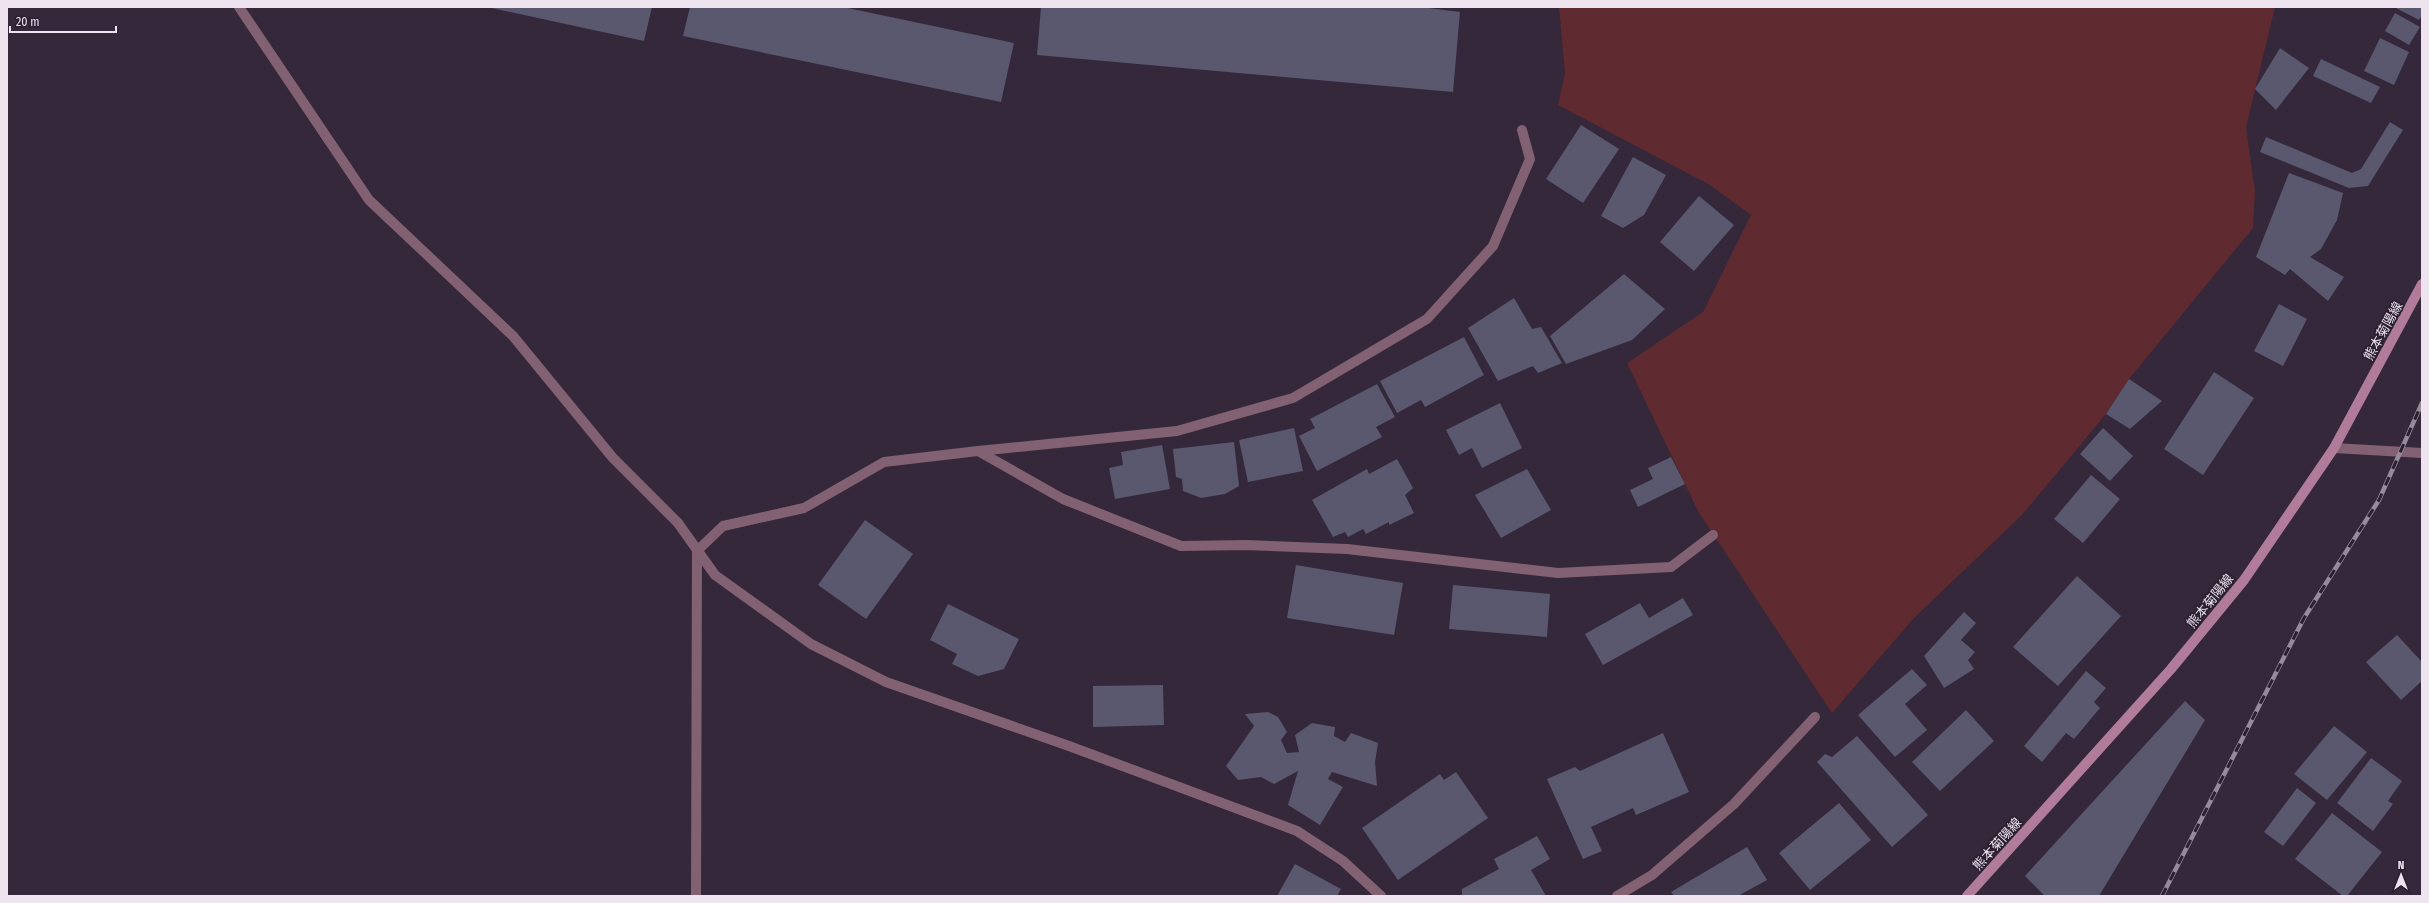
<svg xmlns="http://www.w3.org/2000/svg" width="2429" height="903" font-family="'Fira Sans Condensed','Noto Sans JP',sans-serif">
  <rect width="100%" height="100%" fill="#35283a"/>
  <path fill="#5f2a30" d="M1559,7H2275L2246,127L2255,191L2253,228L2129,379L2106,414L2022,515L1914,618L1832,713L1699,513L1627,363L1703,312L1751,215L1710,185L1558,105L1565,74Z"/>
  <path fill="#59586e" d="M487,7H652L644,41Z
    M690,7H843L1014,43L1001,102L683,36Z
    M1041,7H1420L1460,12L1453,92L1037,55Z
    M2394,7H2422V15L2419,20Z
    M2395,13L2420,27L2409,45L2385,31Z
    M2380,38L2409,52L2394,85L2364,71Z
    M2280,48L2309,68L2276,110L2255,89Z
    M2321,59L2380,87L2371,103L2313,76Z
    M2390,122L2403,130L2368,186L2349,188L2260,152L2266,137L2352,173L2361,169Z
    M1581,125L1619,149L1583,203L1546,179Z
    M1633,157L1666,175L1644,215L1623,228L1601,216Z
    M2289,173L2343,193L2337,220L2321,249L2310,257L2344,277L2328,301L2290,269L2285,275L2256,257Z
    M1699,196L1734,225L1694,271L1660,242Z
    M1624,274L1665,309L1632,340L1566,364L1550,336Z
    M1514,298L1532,329L1541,327L1562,363L1538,373L1533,366L1498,381L1468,328Z
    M2279,304L2307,319L2283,366L2254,351Z
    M1464,337L1484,375L1425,407L1421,400L1397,413L1380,381Z
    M2214,372L2254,398L2203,475L2164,449Z
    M2129,379L2162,401L2130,429L2106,414Z
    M1377,384L1395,417L1376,427L1382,437L1317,471L1299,436L1315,428L1310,419Z
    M1500,403L1522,448L1482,468L1472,448L1459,455L1446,430Z
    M1294,428L1303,471L1248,482L1239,440Z
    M2103,428L2133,456L2110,481L2080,454Z
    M1234,442L1239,486L1225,494L1201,498L1183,491L1182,479L1176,477L1173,449Z
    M1162,445L1170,489L1115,499L1109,468L1123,465L1121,452Z
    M1671,457L1685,484L1638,507L1630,490L1653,479L1648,468Z
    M1397,459L1413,488L1405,495L1414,513L1389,525V522L1366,534L1363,529L1348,537L1345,532L1333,537L1312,500L1367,469L1369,474Z
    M1527,469L1551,510L1501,538L1475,495Z
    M2091,475L2120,499L2083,543L2054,519Z
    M865,520L913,554L866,619L818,585Z
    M1296,565L1403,583L1394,635L1287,618Z
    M2077,576L2121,616L2058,686L2013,647Z
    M1453,585L1550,594L1547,637L1449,629Z
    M1683,598L1693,615L1603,665L1585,634L1640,603L1649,618Z
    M948,604L1019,639L1004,669L978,676L952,664L957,654L930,640Z
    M1964,612L1976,623L1961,640L1975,652L1968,660L1974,669L1944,688L1924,656Z
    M2397,635L2422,662V681L2401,700L2366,662Z
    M1912,669L1927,685L1905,704L1927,730L1895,757L1858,715Z
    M2086,671L2106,688L2094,702L2100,708L2074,739L2066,733L2042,762L2024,746Z
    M1163,685L1164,725L1093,727V686Z
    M2185,701L2205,720L2099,896H2045L2025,876Z
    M1966,710L1994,741L1940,791L1912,762Z
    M1268,712L1278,717L1287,732L1281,740L1287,753L1299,752L1295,735L1312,723L1335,727L1334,736L1345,742L1351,733L1378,743L1375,762L1377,786L1332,772L1328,779L1343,787L1320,825L1288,805L1298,771L1274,784L1261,777L1238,780L1226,766L1254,726L1245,714Z
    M2334,726L2367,752L2327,800L2294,774Z
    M1663,733L1689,792L1636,815L1633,808L1591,827L1602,851L1583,859L1547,779L1575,767L1580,771Z
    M1857,736L1928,815L1892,847L1817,762L1825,754L1832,757Z
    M2371,758L2402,781L2388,801L2393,804L2373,831L2337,803Z
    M1456,772L1488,818L1398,880L1362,828L1440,774L1444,780Z
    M2297,788L2316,803L2283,846L2264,832Z
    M1839,803L1871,840L1810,890L1779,853Z
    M2332,813L2382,852L2347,896H2343L2295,859Z
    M1537,836L1550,859L1531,870L1546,896H1462V889L1499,869L1494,859Z
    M1747,847L1767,880L1738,896H1674L1671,892Z
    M1295,864L1341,889L1337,896H1277Z"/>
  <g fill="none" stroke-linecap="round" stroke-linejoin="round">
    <path stroke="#826172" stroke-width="10" d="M239,7L369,200L513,336L613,458L678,523
      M978,451L1177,431L1293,398L1427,319L1493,246L1530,159L1522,130
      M696,896L697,551"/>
    <path stroke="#826172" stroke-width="10" d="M2334,448L2422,453
      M678,523L715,575L811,644L886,682L1069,746L1297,831L1343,861L1381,896
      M697,551L723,526L804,508L884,462L978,451L1063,499L1181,546L1246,545L1347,549L1558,573L1671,567L1713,535
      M1617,896L1652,875L1734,804L1815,717"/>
    <path stroke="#b17c99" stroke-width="10" d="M1967,896L2171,669L2244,580L2334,448L2422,284"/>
    <defs>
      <path id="rail" d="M2162,896L2304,618L2379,500L2422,403"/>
    </defs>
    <use href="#rail" stroke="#968b9a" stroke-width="4.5"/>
    <use href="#rail" stroke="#2b1f30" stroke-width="3" stroke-dasharray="9" stroke-linecap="butt"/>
  </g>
  <g text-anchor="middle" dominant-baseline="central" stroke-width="3.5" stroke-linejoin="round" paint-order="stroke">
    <g font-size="13" fill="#ede4f0" stroke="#2b1f30">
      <text transform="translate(2383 331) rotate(-61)">熊本菊陽線</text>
      <text transform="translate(2210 601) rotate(-51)">熊本菊陽線</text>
      <text transform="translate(1997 844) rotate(-48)">熊本菊陽線</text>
    </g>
  </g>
  <rect width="2429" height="903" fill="none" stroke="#ede4f0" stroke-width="16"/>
  <g transform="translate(2401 875)" stroke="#2b1f30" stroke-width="3" paint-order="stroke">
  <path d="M0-3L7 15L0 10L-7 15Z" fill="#ede4f0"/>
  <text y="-6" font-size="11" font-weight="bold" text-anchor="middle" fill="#ede4f0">N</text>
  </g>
  <path d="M10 26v6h106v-6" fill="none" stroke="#ede4f0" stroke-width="2"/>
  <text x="16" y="26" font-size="12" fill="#ede4f0" stroke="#2b1f30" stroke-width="3" paint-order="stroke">20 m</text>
</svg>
